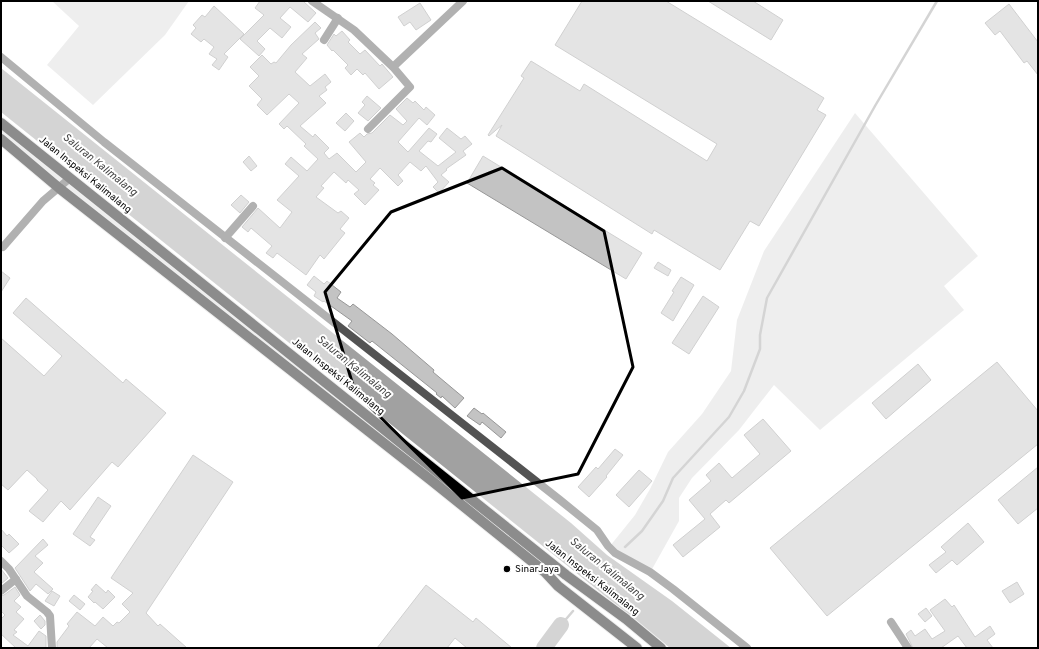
<svg xmlns="http://www.w3.org/2000/svg" width="1039" height="649" font-family="Overpass,sans-serif">
  <rect width="100%" height="100%" fill="#fff"/>
  <path fill="#dadada" d="M52,1H189L165,35L93,105L47,65L79,26Z
    M855,113L978,256L944,286L964,310L820,430L774,385L739,430L692,478L679,498V521L651,571L610,546L635,515L650,489L668,452L702,414L731,371L737,320L764,251Z
    M1,123L551,563L545,572L1,139Z"/>
  <path fill="#a1a1a1" d="M1,68L571,523L607,555L672,601L731,648H670L1,112Z"/>
  <g fill="none" stroke-linecap="round" stroke-linejoin="round">
    <path stroke="#a1a1a1" stroke-width="2.5" d="M625,547L642,531L663,501L673,478L729,417L744,391L760,349V335L767,298L875,106L937,1
      M561,625L573,611"/>
    <path stroke="#a1a1a1" stroke-width="16" d="M544,648L561,625"/>
  </g>
  <path fill="#c3c3c3" stroke="#979797" d="M260,1H303L316,13L308,22L290,7L280,18L291,27L282,38L270,28L257,41L265,49L259,56L240,39L264,15L255,8Z
    M582,1H666L824,98L817,110L826,115L759,226L750,221L720,270L654,230L652,234L496,136L502,125L489,136L488,135L524,78L521,76L531,61L580,91L584,84L707,161L717,144L555,45Z
    M708,1H753L783,20L771,40Z
    M420,3L431,20L416,30L410,22L404,26L398,17Z
    M1009,4L1038,42V75L1027,61L1024,63L1000,31L995,35L985,23Z
    M214,6L244,34L224,54L228,57L219,70L212,65L217,59L209,54L214,47L204,39L201,42L191,34L196,28L193,25L202,15L205,17Z
    M315,22L321,28L315,33L319,39L302,54L307,58L295,72L310,86L325,74L331,82L325,87L327,90L319,96L326,103L300,126L313,137L315,134L329,148L324,153L329,159L337,153L356,172L366,162L349,142L360,133L364,137L367,134L372,133L390,115L403,125L407,121L396,109L407,98L413,103L415,101L424,110L426,107L435,115L427,125L419,118L398,142L408,152L429,128L437,134L431,142L428,141L419,151L438,166L456,152L439,138L447,128L461,139L465,136L472,144L463,151L466,155L446,169L447,170L441,175L449,182L439,193L433,187L438,182L426,166L421,171L410,162L398,175L403,181L398,186L380,168L370,179L375,183L373,185L379,190L365,205L354,194L359,190L348,180L346,183L334,172L321,186L324,188L316,197L338,213L341,211L349,218L340,229L345,233L324,259L320,255L306,275L277,253L273,258L266,253L272,246L251,228L248,232L242,227L258,208L280,228L292,212L277,200L299,176L285,164L291,157L307,171L318,159L304,146L306,144L287,126L284,129L279,124L299,103L289,94L267,115L257,105L262,99L249,86L259,76L250,67L262,55L271,64L274,62L276,63L291,45Z
    M342,31L350,40L348,42L360,54L365,50L380,66L382,64L393,77L379,89L365,73L363,75L357,69L351,75L345,68L348,65L333,50L332,51L327,45L334,34L336,36Z
    M367,96L381,108L368,121L358,113L365,105L362,102Z
    M346,113L354,121L345,131L336,123Z
    M249,156L257,166L251,171L243,162Z
    M483,156L642,253L626,279L467,183Z
    M241,195L249,202L240,213L231,205Z
    M658,262L671,270L668,276L654,268Z
    M1,271L10,278L1,292Z
    M314,276L324,284L327,281L341,292L337,298L350,307L353,304L392,334L434,370L433,372L464,398L455,408L442,396L441,398L436,394L437,393L372,341L370,343L348,326L352,321L324,301L323,302L314,296L316,292L307,285Z
    M681,277L694,285L673,321L661,313L674,292L672,291Z
    M703,296L719,307L689,354L672,343Z
    M26,298L123,383L126,379L166,413L118,467L112,462L70,510L61,501L43,522L29,511L48,490L37,480V479L27,470L8,490L1,484V338L44,376L62,356L13,313Z
    M997,362L1038,411V444L827,616L770,548Z
    M918,364L931,380L886,419L872,403Z
    M474,408L482,414L483,413L506,432L501,438L482,422L480,425L467,416Z
    M763,419L791,451L729,503L726,500L710,514L720,527L683,557L673,545L705,519L689,500L711,481L706,475L719,463L732,478L760,454L744,435Z
    M615,449L623,455L606,476L607,477L589,497L578,487L596,467L598,469Z
    M193,455L233,482L146,613L158,626L160,624L187,648H108L97,639L89,648H57V642L69,626L67,624L77,612L95,626L103,617L113,626L117,622L119,623L130,612L122,604L133,593L111,578Z
    M1038,467V508L1018,524L998,500Z
    M639,470L652,481L629,507L616,495Z
    M98,497L111,506L90,537L95,540L90,546L73,534Z
    M968,523L984,542L957,565L952,560L936,573L929,565L946,552L941,547Z
    M1,529L7,536L9,534L19,544L9,553L1,545Z
    M43,539L48,545L35,556L43,563L34,572L53,589L48,594L36,584L30,591L15,568Z
    M1,569L8,578L1,584Z
    M1017,582L1024,594L1010,603L1002,591Z
    M96,584L106,593L108,590L115,597L103,609L95,602L94,603L88,597L93,591L91,590Z
    M426,585L473,622L476,618L512,648H467L455,638L447,648H377Z
    M15,587L20,595L14,601L21,607L16,612L24,619L14,630L17,632L13,635L28,646L39,631L46,636V648H16L1,634V619L5,615L1,611V596L4,595Z
    M52,591L60,596L54,606L45,601Z
    M74,595L85,604L80,610L69,601Z
    M945,599L952,607L954,605L975,637L990,626L995,634L987,640L993,648H967L958,636L941,648H913L906,634L911,630L915,636L925,629L932,639L945,631L930,610Z
    M926,608L932,616L925,622L918,614Z
    M40,615L45,621V625L41,629L34,621Z"/>
  <g fill="none" stroke-linecap="round" stroke-linejoin="round">
    <defs>
      <path id="primary" d="M1,123L566,575L626,619L661,648
        M1,139L59,188L432,481L545,572L558,586L637,648"/>
    </defs>
    <use href="#primary" stroke="#dbdbdb" stroke-width="12"/>
    <path stroke="#535353" stroke-width="8" d="M312,1L354,30L393,67L463,1
      M324,40L338,18
      M1,57L104,142L560,500L597,530L608,546L615,553L650,572L673,589L747,648
      M368,129L410,87L393,67
      M225,238L253,206
      M3,247L43,201L70,178
      M1,561L9,569L27,596L47,612L50,616L52,648
      M1,591L16,579
      M891,622L908,648"/>
    <use href="#primary" stroke="#000" stroke-width="10"/>
  </g>
  <path d="M0 0H1039V649H0ZM502,168L604,231L633,367L578,474L462,498L355,392L325,292L391,212Z" fill="#fff" fill-opacity=".55" fill-rule="evenodd"/>
  <path fill="none" stroke="#000" stroke-width="3" stroke-linejoin="round" d="M502,168L604,231L633,367L578,474L462,498L355,392L325,292L391,212Z"/>
  <circle fill="#000" stroke="#fff" stroke-width="1.5" cx="507" cy="569" r="4"/>
  <g text-anchor="middle" dominant-baseline="central" stroke-width="4" stroke-linejoin="round" paint-order="stroke">
    <g font-size="10" fill="#000" stroke="#fff">
      <text transform="translate(85 175) rotate(39)">Jalan Inspeksi Kalimalang</text>
      <text transform="translate(338 377) rotate(39)">Jalan Inspeksi Kalimalang</text>
      <text transform="translate(592 578) rotate(38)">Jalan Inspeksi Kalimalang</text>
    </g>
    <g font-size="10" fill="#000" stroke="#fff" text-anchor="start">
      <text x="515" y="569">SinarJaya</text>
    </g>
    <g font-size="11" font-style="italic" fill="#424242" stroke="#fff">
      <text transform="translate(100 165) rotate(39)">Saluran Kalimalang</text>
      <text transform="translate(354 367) rotate(39)">Saluran Kalimalang</text>
      <text transform="translate(607 569) rotate(39)">Saluran Kalimalang</text>
    </g>
  </g>
  <rect width="1039" height="649" fill="none" stroke="#000000" stroke-width="4"/>
</svg>
